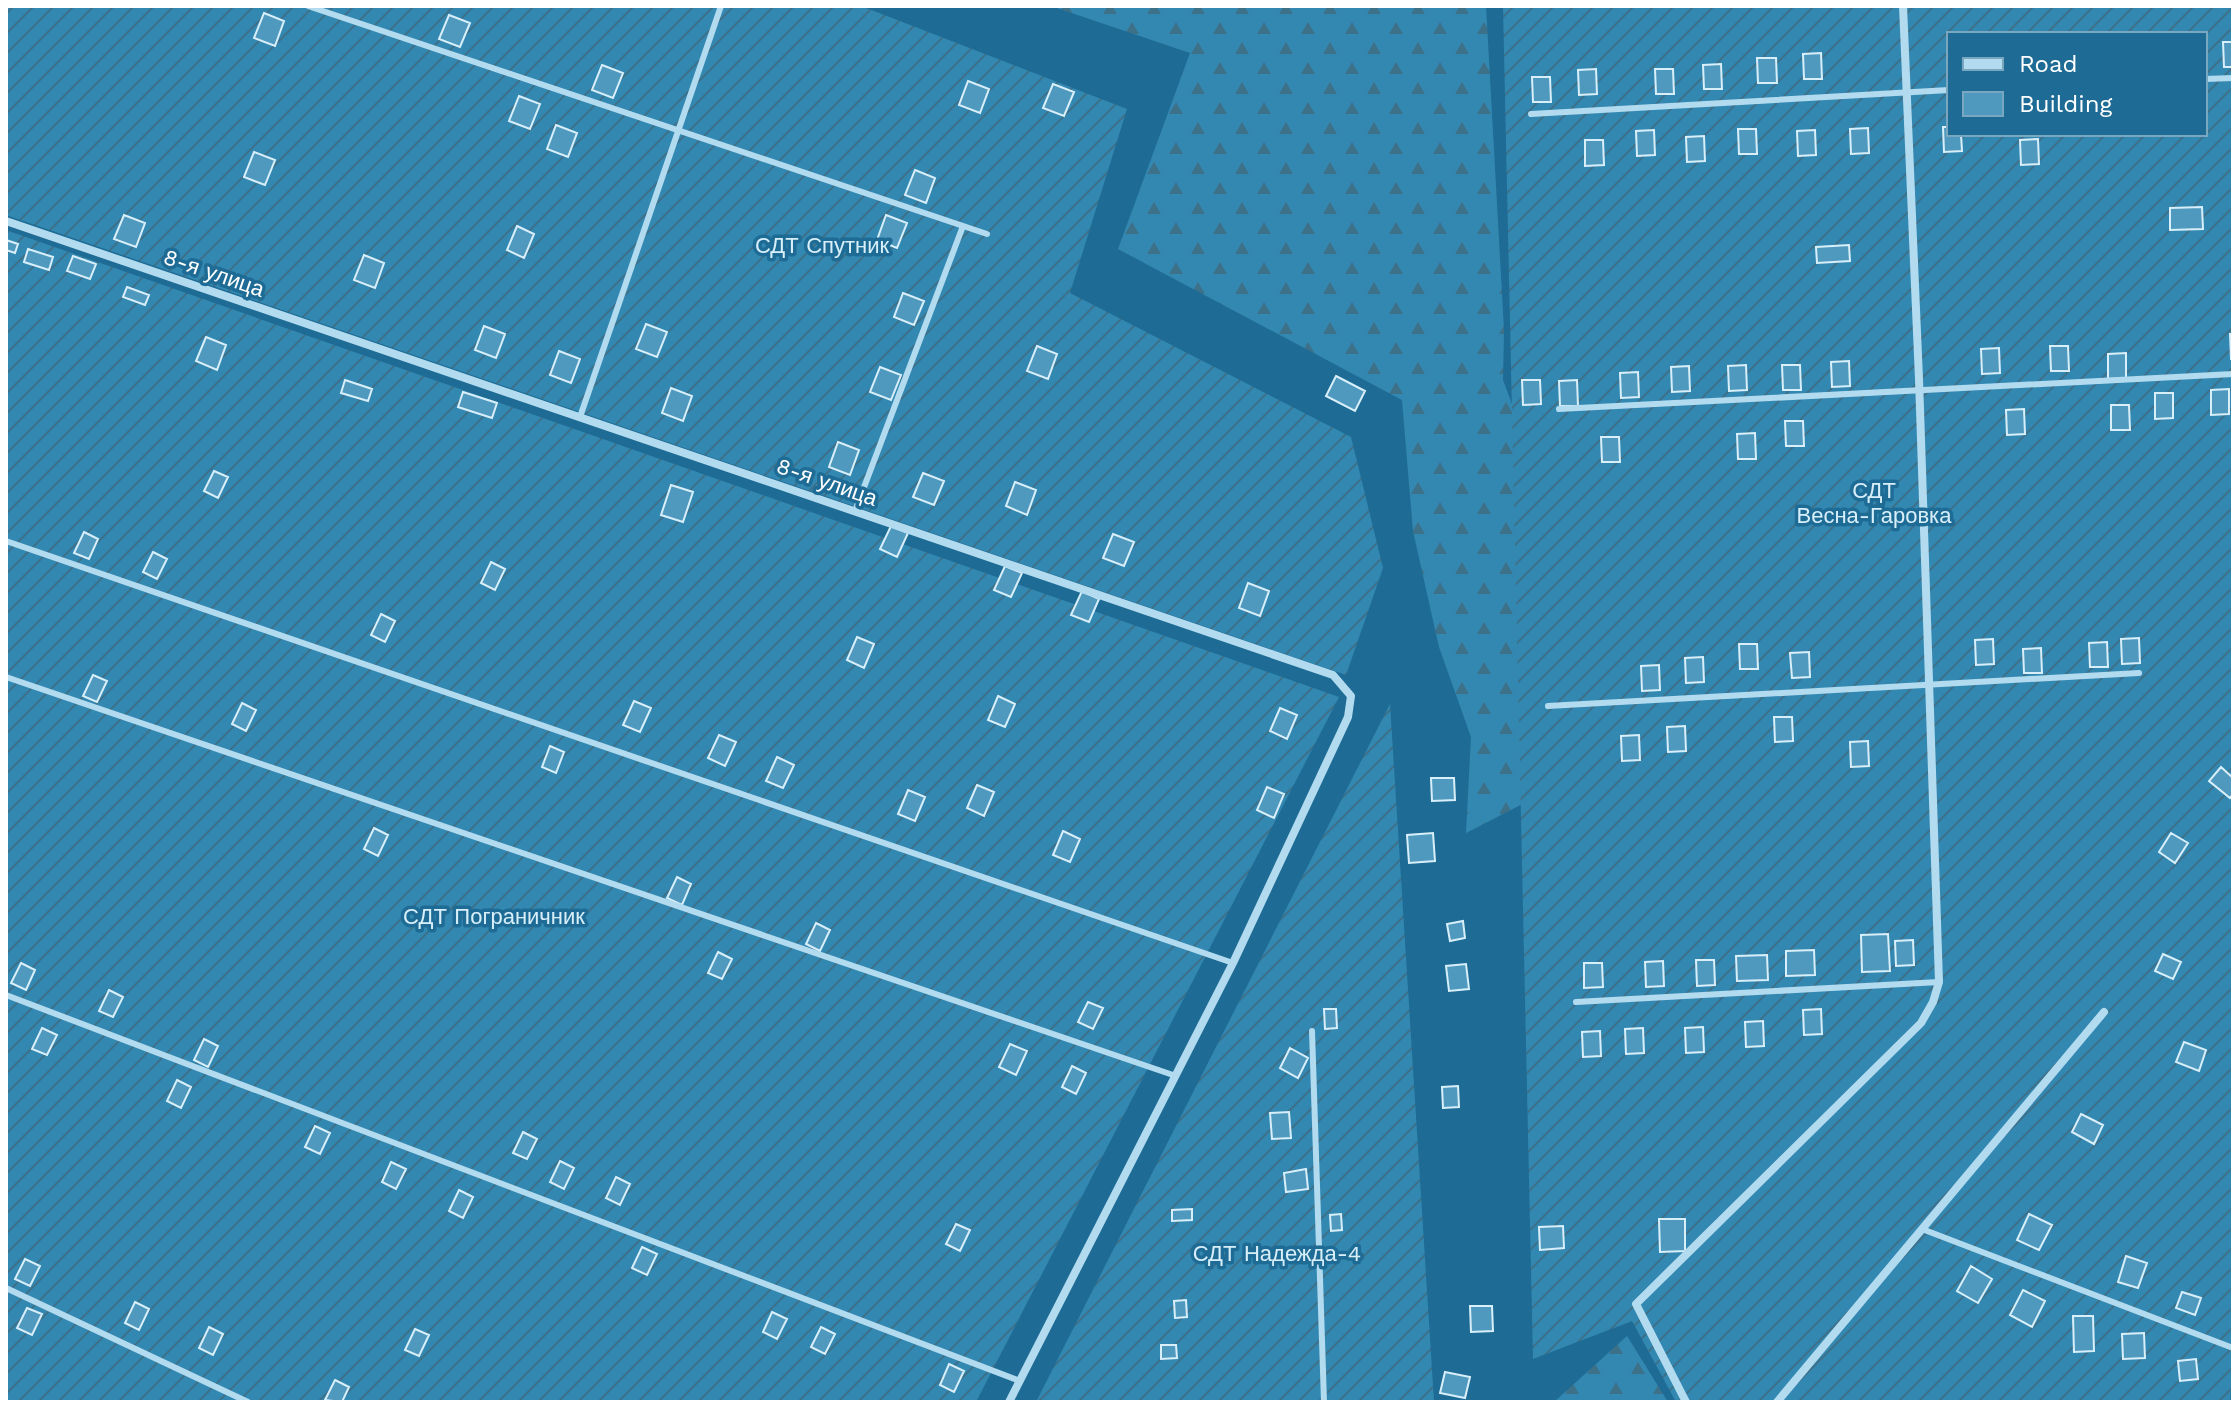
<svg xmlns="http://www.w3.org/2000/svg" width="2239" height="1408" font-family="'Work Sans',sans-serif">
  <defs>
    <pattern id="forest-firs" width="22" height="20" patternUnits="userSpaceOnUse" patternTransform="scale(2)"><rect width="22" height="20" fill="#3388b2"/><path d="M5 1l3.5 6h-7zM16 11l3.5 6h-7z" fill="#3d7089"/></pattern>
    <pattern id="garden-furrows" width="10" height="10" patternUnits="userSpaceOnUse" patternTransform="scale(2)"><rect width="10" height="10" fill="#3388b2"/><path d="M-1 1l2-2M0 10L10 0M9 11l2-2" fill="none" stroke="#3d7089"/></pattern>
  </defs>
  <rect width="100%" height="100%" fill="#1e6c95"/>
  <path fill="url(#forest-firs)" d="M1051,6H1486L1504,330L1503,380L1516,415L1542,794L1466,833L1471,737L1439,647L1413,531L1402,400L1118,249L1190,53Z
    M1627,1336L1668,1402H1554Z"/>
  <path fill="url(#garden-furrows)" fill-rule="evenodd" d="M6,6H861L1127,109L1070,293L1351,437L1383,568L1346,675L6,215Z
    M1503,6H2233V1361L2230,1402H1676L1632,1321L1533,1359ZM1949,34H2205V134H1949Z
    M6,230L1339,697L976,1402H6Z
    M1390,704L1434,1402H1036Z"/>
  <path fill="#4f99be" stroke="#d8effa" stroke-width="2" d="M264,13L284,21L275,46L254,38Z
    M449,15L470,23L460,47L439,39Z
    M2223,42H2233V67H2224Z
    M1821,53L1822,79H1804L1803,54Z
    M1757,58H1776L1777,83H1758Z
    M1721,64L1722,89H1704L1703,65Z
    M602,65L623,73L613,98L592,90Z
    M1596,69L1597,94L1579,95L1578,70Z
    M1655,69H1673L1674,94H1656Z
    M1532,77H1550L1551,102H1533Z
    M968,81L989,89L980,113L959,105Z
    M1053,84L1074,92L1064,116L1043,108Z
    M519,96L540,104L530,129L509,121Z
    M556,125L577,133L568,157L547,149Z
    M1943,127H1949V134H1961L1962,151L1944,152Z
    M1868,128L1869,153L1851,154L1850,129Z
    M1738,129H1756L1757,154H1739Z
    M1654,130L1655,155L1637,156L1636,131Z
    M1815,130L1816,155L1798,156L1797,131Z
    M1704,136L1705,161L1687,162L1686,137Z
    M2038,139L2039,164L2021,165L2020,140Z
    M1585,140H1603L1604,165L1585,166Z
    M254,152L275,160L265,185L244,177Z
    M915,170L935,178L926,203L905,195Z
    M2202,207L2203,229L2170,230V208Z
    M124,215L145,223L136,247L114,239Z
    M886,215L907,223L897,248L877,240Z
    M517,226L534,234L524,258L507,250Z
    M6,240L18,244L15,253L6,250Z
    M1849,245L1850,261L1817,263L1816,247Z
    M28,249L53,257L49,270L24,262Z
    M364,255L384,263L375,288L354,280Z
    M73,256L96,264L90,279L67,271Z
    M127,287L149,295L145,305L123,297Z
    M903,293L924,301L914,325L894,317Z
    M646,324L667,332L657,357L636,349Z
    M484,326L505,334L496,358L475,350Z
    M2230,334H2233V359H2231Z
    M206,337L226,345L217,370L196,361Z
    M1037,346L1057,354L1048,379L1027,371Z
    M2050,346H2068L2069,371H2051Z
    M1999,348L2000,373L1982,374L1981,349Z
    M559,351L580,359L571,383L550,375Z
    M2126,353V378L2108,379V354Z
    M1849,361L1850,386L1832,387L1831,362Z
    M1746,365L1747,390L1729,391L1728,366Z
    M1782,365H1800L1801,390H1783Z
    M1689,366L1690,391L1672,392L1671,367Z
    M880,367L901,375L891,400L870,392Z
    M1638,372L1639,397L1621,398L1620,373Z
    M1336,376L1365,391L1355,411L1326,396Z
    M345,380L372,389L368,401L341,393Z
    M1522,380H1540L1541,404L1523,405Z
    M1577,380L1578,406H1560L1559,381Z
    M671,388L692,396L683,421L662,413Z
    M2229,389V414L2211,415V390Z
    M463,392L497,403L492,418L458,407Z
    M2155,393H2173V418L2155,419Z
    M2111,405H2129L2130,430H2111Z
    M2024,409L2025,434L2007,435L2006,410Z
    M1785,421H1803L1804,446H1786Z
    M1755,433L1756,459H1738L1737,434Z
    M1601,437H1619L1620,462H1602Z
    M838,442L859,450L850,475L829,467Z
    M214,471L228,477L218,498L204,491Z
    M923,473L944,481L934,505L913,497Z
    M1015,482L1036,490L1027,515L1006,506Z
    M671,485L693,492L683,522L661,515Z
    M891,526L908,533L897,557L880,549Z
    M84,532L98,539L89,559L74,553Z
    M1113,534L1134,542L1124,566L1103,558Z
    M153,552L167,559L157,579L143,572Z
    M491,562L505,569L495,590L481,583Z
    M1005,566L1022,573L1011,597L994,590Z
    M1248,583L1269,591L1260,616L1239,608Z
    M1082,591L1099,599L1089,622L1071,615Z
    M381,614L395,621L385,642L371,635Z
    M857,637L874,644L864,668L847,660Z
    M2139,638L2140,663L2122,664L2121,639Z
    M1993,639L1994,664L1976,665L1975,640Z
    M2107,642L2108,667H2090L2089,643Z
    M1739,644H1757L1758,669H1740Z
    M2041,648L2042,673H2024L2023,649Z
    M1809,652L1810,677L1792,678L1790,653Z
    M1703,657L1704,682L1686,683L1685,658Z
    M1659,665L1660,690L1642,691L1641,666Z
    M93,675L107,681L97,702L83,696Z
    M998,696L1015,704L1005,727L988,720Z
    M634,701L651,708L640,732L623,725Z
    M242,703L256,710L246,731L232,724Z
    M1280,708L1297,715L1287,739L1270,731Z
    M1774,717H1792L1793,741L1775,742Z
    M1685,726L1686,751L1668,752L1667,727Z
    M719,735L736,742L725,766L708,758Z
    M1639,735L1640,760L1622,761L1621,736Z
    M1868,741L1869,766L1851,767L1850,742Z
    M550,746L564,752L556,773L542,767Z
    M777,757L794,765L783,788L766,781Z
    M2221,767L2233,778V794L2230,798L2209,781Z
    M1431,778H1454L1455,800L1432,801Z
    M977,785L994,792L984,816L967,808Z
    M1267,787L1284,794L1274,818L1257,810Z
    M908,790L925,797L915,821L898,814Z
    M374,828L388,835L378,856L364,849Z
    M1063,831L1080,839L1070,862L1053,855Z
    M1433,833L1435,861L1409,863L1407,835Z
    M2171,833L2188,843L2175,863L2159,852Z
    M677,877L691,884L682,905L667,898Z
    M1463,921L1465,938L1450,941L1447,924Z
    M816,923L830,930L820,951L806,944Z
    M1888,934L1890,971L1862,972L1861,935Z
    M1913,940L1914,965L1896,966L1895,941Z
    M1814,950L1815,975L1786,976V951Z
    M718,952L732,959L722,979L708,973Z
    M2163,954L2181,962L2173,979L2155,971Z
    M1767,955L1768,980L1737,981L1736,956Z
    M1696,960H1714L1715,985L1697,986Z
    M1663,961L1664,986L1646,987L1645,962Z
    M21,963L35,970L26,990L11,983Z
    M1584,963H1602L1603,987L1584,988Z
    M1466,964L1469,989L1449,991L1446,966Z
    M109,990L123,997L113,1017L99,1011Z
    M1088,1002L1103,1008L1093,1029L1078,1022Z
    M1324,1009H1336L1337,1028L1325,1029Z
    M1821,1009L1822,1034L1804,1035L1803,1010Z
    M1763,1021L1764,1046L1746,1047L1745,1022Z
    M1703,1027L1704,1052L1686,1053L1685,1028Z
    M42,1028L57,1035L47,1055L32,1049Z
    M1643,1028L1644,1053L1626,1054L1625,1029Z
    M1600,1031L1601,1056L1583,1057L1582,1032Z
    M204,1039L218,1046L208,1067L194,1060Z
    M2184,1042L2206,1050L2199,1071L2176,1062Z
    M1010,1044L1027,1051L1016,1075L999,1067Z
    M1290,1048L1308,1058L1298,1078L1280,1068Z
    M1072,1066L1086,1073L1076,1094L1062,1087Z
    M177,1080L191,1087L181,1108L167,1101Z
    M1458,1086L1459,1107L1443,1108L1442,1087Z
    M1289,1112L1291,1138L1272,1139L1270,1113Z
    M2081,1114L2103,1125L2094,1144L2072,1132Z
    M315,1126L330,1133L320,1154L305,1147Z
    M523,1132L537,1139L527,1159L513,1153Z
    M560,1161L574,1168L564,1189L550,1182Z
    M391,1162L406,1169L396,1189L382,1182Z
    M1306,1169L1308,1189L1286,1192L1284,1173Z
    M616,1177L630,1184L620,1205L606,1198Z
    M459,1190L473,1197L463,1218L449,1211Z
    M1192,1209V1220L1172,1221V1210Z
    M1341,1214L1342,1230L1331,1231L1330,1215Z
    M2029,1214L2052,1225L2039,1250L2017,1240Z
    M1659,1219H1685V1251L1660,1252Z
    M956,1224L970,1230L960,1251L946,1244Z
    M1563,1226L1564,1248L1540,1250L1539,1227Z
    M642,1247L657,1254L647,1275L632,1268Z
    M2126,1256L2147,1263L2138,1288L2118,1282Z
    M25,1259L40,1266L30,1286L15,1279Z
    M1971,1266L1992,1279L1978,1303L1957,1291Z
    M2023,1290L2045,1301L2032,1327L2010,1315Z
    M2182,1292L2201,1298L2195,1315L2176,1308Z
    M1186,1300L1187,1317L1175,1318L1174,1301Z
    M135,1302L149,1309L139,1330L125,1323Z
    M1470,1306H1492L1493,1331L1471,1332Z
    M27,1308L42,1314L32,1335L17,1328Z
    M772,1312L787,1319L777,1339L763,1332Z
    M2073,1316H2093L2094,1351L2074,1352Z
    M209,1327L223,1334L213,1355L199,1348Z
    M821,1327L835,1334L825,1354L811,1347Z
    M415,1329L429,1335L419,1356L405,1350Z
    M2144,1333L2145,1358L2123,1359L2122,1334Z
    M1161,1345H1176L1177,1358L1161,1359Z
    M2196,1359L2198,1379L2180,1381L2178,1361Z
    M949,1364L964,1371L954,1392L940,1385Z
    M1445,1372L1470,1377L1465,1398L1440,1393Z
    M335,1380L349,1387L342,1402L325,1400Z"/>
  <g fill="none" stroke-linecap="round" stroke-linejoin="round">
    <path stroke="#b2dbef" stroke-width="6" d="M308,6L987,234
      M2205,79L2233,78
      M1531,114L1949,90
      M1559,409L2233,374
      M580,417L721,6
      M855,511L963,226
      M6,541L1233,963
      M6,677L1176,1076
      M1548,706L2139,673
      M6,995L1020,1381
      M1576,1002L1939,982
      M1312,1031L1324,1402
      M1922,1229L2233,1348
      M6,1288L248,1402"/>
    <path stroke="#b2dbef" stroke-width="8" d="M6,221L1333,675L1351,696L1348,717L1233,963L1009,1402
      M1686,1402L1636,1304L1921,1023L1933,1002L1939,982L1919,379L1903,6
      M1777,1402L2104,1012"/>
  </g>
  <g text-anchor="middle" dominant-baseline="central" stroke-width="7" stroke-linejoin="round" paint-order="stroke">
    <g font-size="22" fill="#d8effa" stroke="#1e6c95">
      <text x="822" y="245">СДТ Спутник</text>
      <text x="1874" y="490">СДТ<tspan x="1874" dy="25">Весна-Гаровка</tspan></text>
      <text x="494" y="916">СДТ Пограничник</text>
      <text x="1277" y="1253">СДТ Надежда-4</text>
    </g>
    <g font-size="22" fill="#fff" stroke="#1e6c95">
      <text transform="translate(214 273) rotate(19)">8-я улица</text>
      <text transform="translate(827 482) rotate(19)">8-я улица</text>
    </g>
  </g>
  <rect width="2239" height="1408" fill="none" stroke="#ffffff" stroke-width="16"/>
  <rect x="1947" y="32" width="260" height="104" fill="#1e6c95" stroke="#78a7bf" stroke-width="2"/>
  <rect x="1963" y="58" width="40" height="12" fill="#b2dbef" stroke="#78a7bf" stroke-width="2"/>
  <text x="2019" y="72" font-size="24" fill="#ffffff">Road</text>
  <rect x="1963" y="92" width="40" height="24" fill="#4f99be" stroke="#78a7bf" stroke-width="2"/>
  <text x="2019" y="112" font-size="24" fill="#ffffff">Building</text>
</svg>
